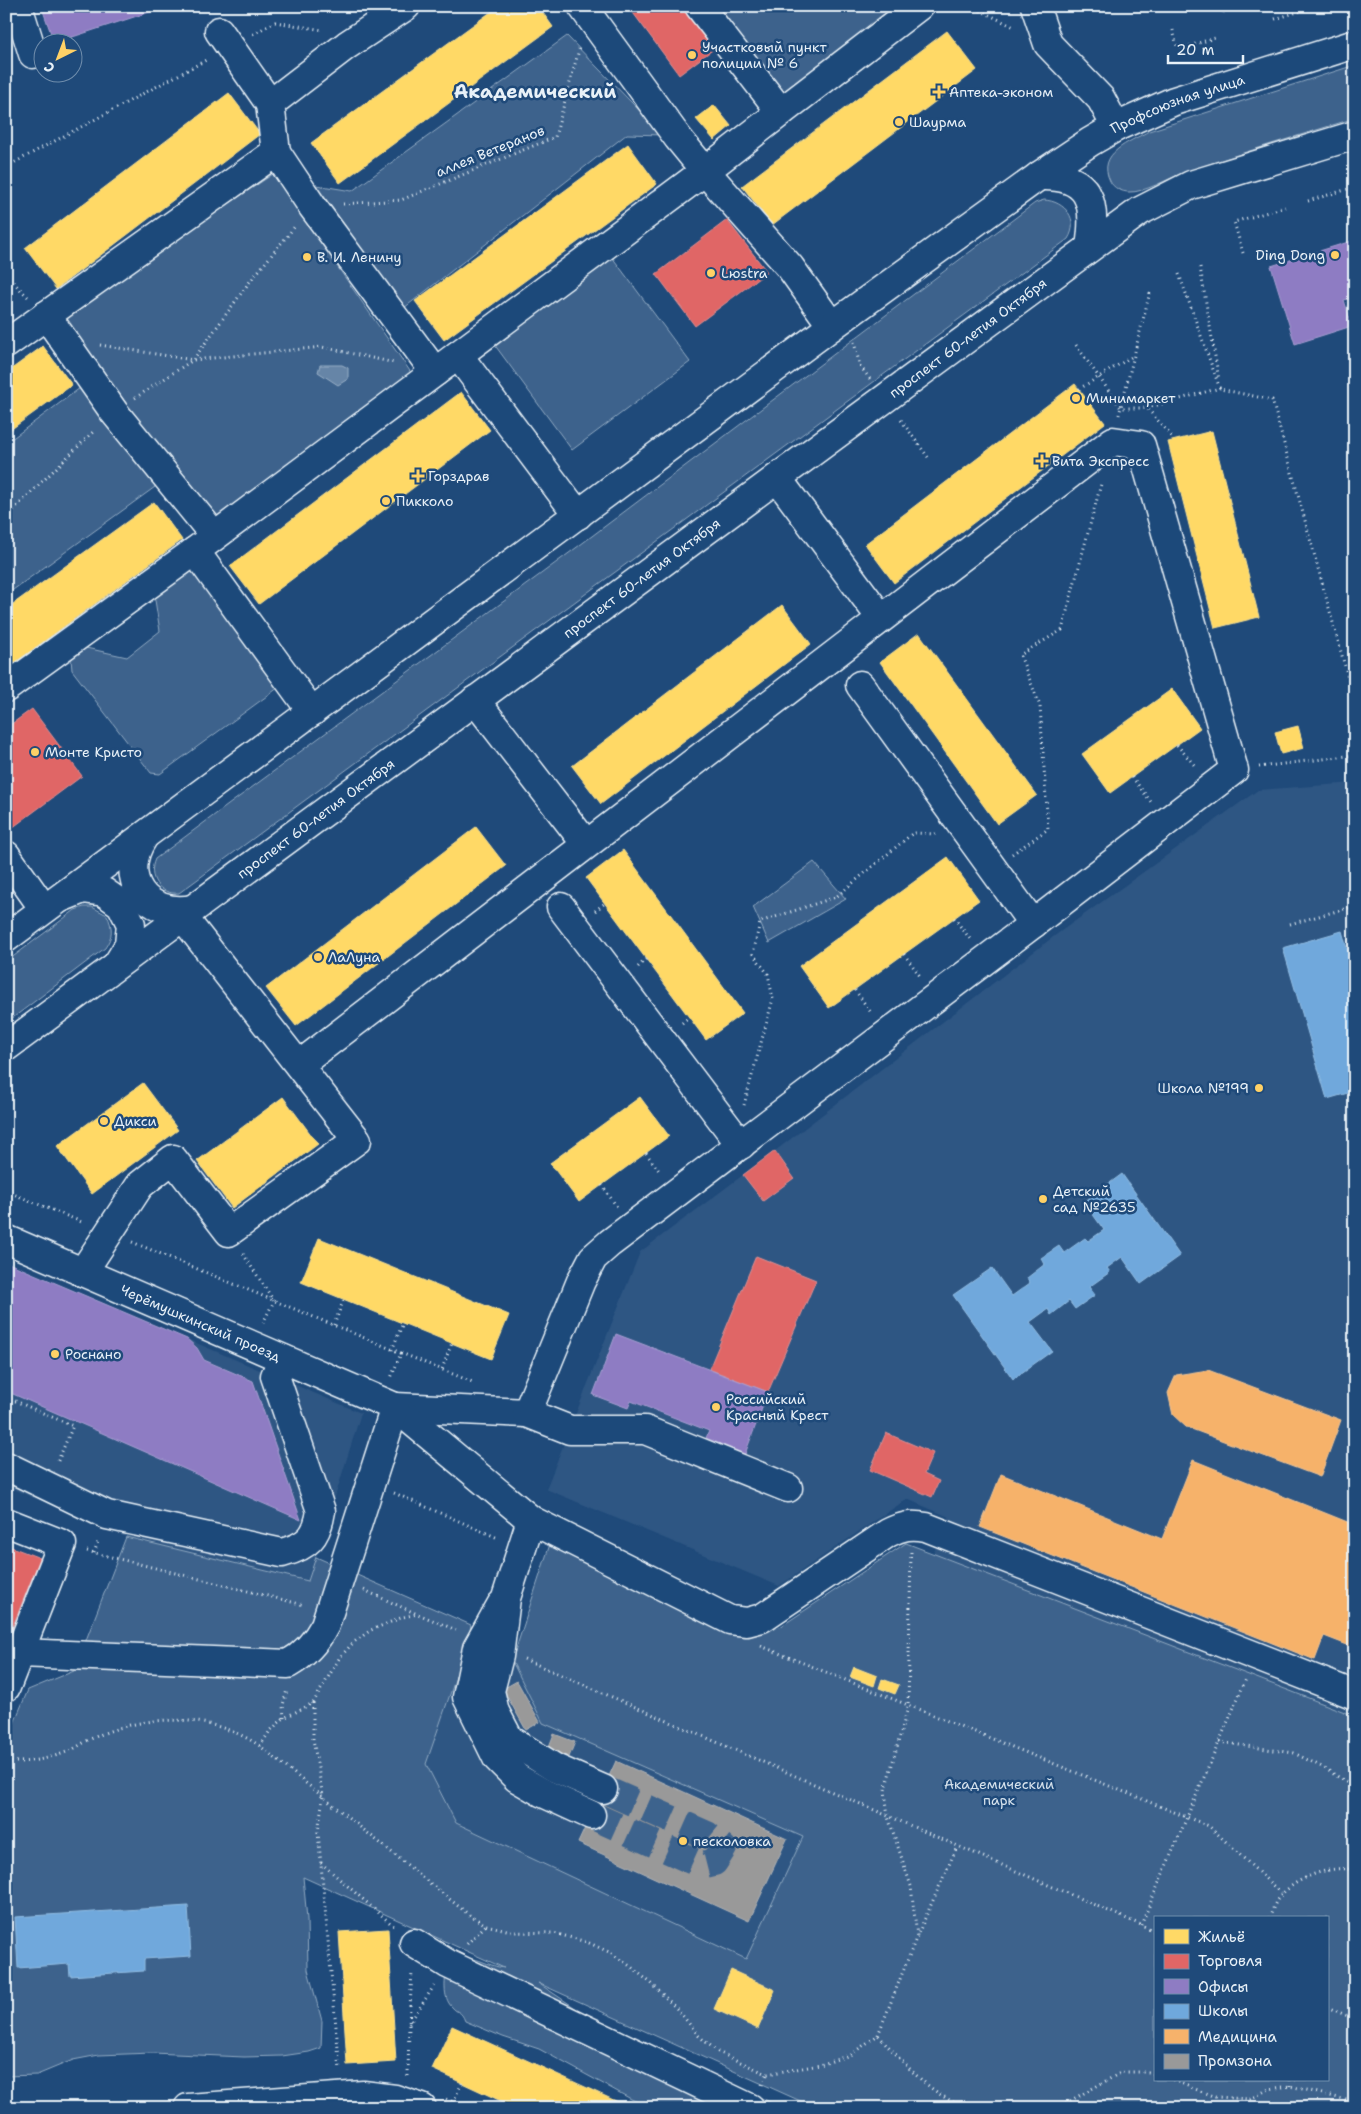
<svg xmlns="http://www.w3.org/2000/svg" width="1361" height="2114" font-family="'Shantell Sans',sans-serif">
  <rect width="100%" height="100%" fill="#1f4a7a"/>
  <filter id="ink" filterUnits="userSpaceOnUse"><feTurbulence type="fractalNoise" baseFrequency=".02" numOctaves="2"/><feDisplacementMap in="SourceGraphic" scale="10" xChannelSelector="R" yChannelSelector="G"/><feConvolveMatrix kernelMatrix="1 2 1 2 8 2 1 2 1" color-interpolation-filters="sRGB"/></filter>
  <g filter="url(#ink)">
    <path fill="#2e5683" d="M1355,783V1716L933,1554L949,1517L907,1499L779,1586L546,1489L640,1252L743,1175L763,1201L794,1178L775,1151L1057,934L1258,790Z
      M6,1262L361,1413L309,1581L126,1537L6,1486Z
      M467,1645L512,1661L543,1723L803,1837L746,1959L456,1823L426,1764Z"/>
    <path fill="#3c628c" stroke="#92aac2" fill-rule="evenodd" d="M716,6H901L783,95Z
      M567,36L663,135L627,134L404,308L316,185L352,191Z
      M1355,65V118C1298,136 1240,153 1183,173C1169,178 1144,193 1129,192C1122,192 1113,188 1110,181C1096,153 1130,142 1149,131Z
      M273,174L412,374L214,519L61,317Z
      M1044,200C1065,201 1080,220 1068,239L179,893C159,895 147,877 155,859L580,545L1035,203Z
      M612,257L690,362L572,450L494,344Z
      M80,388L152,470L155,487L6,595V443Z
      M188,561L221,562L257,611L282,685L160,774L151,773L72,670L71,659L86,648L127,657L160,631L154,594Z
      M814,862L846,899L769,943L753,907Z
      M84,907H92L107,915C113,928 113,936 105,948L6,1023V962L75,910Z
      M126,1537L308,1581L316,1557L471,1625L467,1645L426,1764L456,1823L746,1959L803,1837L543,1723L512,1661L550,1544L761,1631L780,1627L906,1543L1355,1716V2108H816L538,1983L595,2021L783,2108H652L631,2099L539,2049L503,2037L465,2021C461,2010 458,2014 452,2007C442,1997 445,1979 447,1968C476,1950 478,1964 504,1968L303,1877L307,1919L308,1970L322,2021L321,2048L309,2052L282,2056L244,2057L152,2053L99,2055L73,2060L37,2075L6,2076V1742L28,1690L74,1671ZM1155,1918H1327V2080H1155Z"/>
    <path fill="#6685a7" stroke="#9ab0c7" d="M320,365H342L348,368V379L338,385L318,372Z"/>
    <path fill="#ffd966" stroke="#f8e092" d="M499,6H538L553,27L340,183L311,143Z
      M947,31L977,70L772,225L742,186Z
      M229,93L260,134L56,289L25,248Z
      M714,105L731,126L714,140L696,119Z
      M628,144L657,184L444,340L415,301Z
      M43,346L72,385L6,433V373Z
      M1075,384L1105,423L894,583L865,544Z
      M461,392L490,430L259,604L230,566Z
      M1212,431L1259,617L1215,628L1168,442Z
      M154,502L182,540L6,669V609Z
      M782,605L811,644L601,804L572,766Z
      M919,633L1037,795L997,824L880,662Z
      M1172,689L1200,728L1110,793L1082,754Z
      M1298,726L1304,748L1281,754L1275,732Z
      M476,827L506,866L296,1026L266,988Z
      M623,850L743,1013L706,1040L586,878Z
      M948,857L979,900L829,1008L799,966Z
      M143,1083L178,1130L92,1194L57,1146Z
      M283,1097L318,1144L232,1208L197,1161Z
      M640,1097L669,1136L579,1202L550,1163Z
      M319,1238L509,1315L491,1359L301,1282Z
      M854,1667L877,1676L874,1686L850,1677Z
      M882,1679L899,1685L895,1694L879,1688Z
      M388,1929L396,2062L347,2065L339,1932Z
      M731,1970L775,1990L758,2029L714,2009Z
      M452,2026L631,2108H516L432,2069Z"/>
    <path fill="#e06666" stroke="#e29092" d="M628,6H690L719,45L679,75Z
      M727,220L767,272L695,326L656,274Z
      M32,709L82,776L12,828L6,820V728Z
      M775,1151L794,1178L763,1201L743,1175Z
      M756,1256L816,1280L768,1392L709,1369Z
      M886,1433L933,1453L924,1474L939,1481L932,1497L870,1470Z
      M6,1545L40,1558L6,1643Z"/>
    <path fill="#8e7cc3" stroke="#a99fd3" d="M47,6H168L57,42H54L42,8Z
      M1355,240V297L1344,300L1352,326L1295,344L1271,266Z
      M6,1262L187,1339L197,1348L204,1360L253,1381L301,1520L6,1391Z
      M616,1334L768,1392L745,1454L706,1438L709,1431L631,1401L628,1408L593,1395Z"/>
    <path fill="#6fa8dc" stroke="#93bee4" d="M1342,931L1355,976V1091L1327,1099L1283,948Z
      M1122,1174L1180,1256L1141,1284L1122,1257L1107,1268L1110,1272L1089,1287L1095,1295L1075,1309L1069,1301L1051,1315L1048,1309L1030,1322L1052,1351L1013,1379L953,1295L992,1268L1012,1296L1030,1283L1027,1278L1045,1264L1041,1258L1059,1246L1064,1253L1085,1238L1088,1241L1104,1230L1084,1202Z
      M188,1906L191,1956L144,1959V1971L70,1976L69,1964L18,1968L15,1917Z"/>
    <path fill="#f6b26b" stroke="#f2c595" d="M1208,1370L1341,1420L1320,1477L1186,1427L1173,1415L1168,1393L1176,1375Z
      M1193,1460L1355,1525V1648L1324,1636L1315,1660L980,1527L1001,1474L1162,1539Z"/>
    <path fill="#999" stroke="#b1b3b6" d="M517,1681L540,1722L526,1730L503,1689Z
      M554,1734L575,1742L569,1757L548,1749Z
      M616,1761L787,1839L749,1921L578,1843Z"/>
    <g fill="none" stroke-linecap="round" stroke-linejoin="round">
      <path stroke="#3d638d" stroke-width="28" stroke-dasharray="28 14" stroke-linecap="butt" d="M591,1815L702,1865L714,1862L723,1848L707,1835L603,1789"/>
      <defs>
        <g id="minor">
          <path d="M18,6L33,54"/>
          <path d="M582,6L678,138L705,171L790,267L832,326"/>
          <path d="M699,6L781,112L919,6"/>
          <path d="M1035,6L1048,44L1101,99L1116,127"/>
          <path d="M219,31L270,104"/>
          <path d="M276,152L270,104L347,45L406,6"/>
          <path d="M1039,176C1091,174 1097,203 1090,247"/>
          <path d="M46,315L114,412L214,535"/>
          <path d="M6,344L276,152L312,206L435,372"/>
          <path d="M458,355L578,515"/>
          <path d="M777,478L881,618"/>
          <path d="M195,551L312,712"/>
          <path d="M860,685L1033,924"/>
          <path d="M6,688L195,551L705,171L781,112"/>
          <path d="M475,700L586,844"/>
          <path d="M143,838C117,878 146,918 193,909"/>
          <path d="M6,855L44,909"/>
          <path d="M63,897L83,889L104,892L121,904L131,924L129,945L118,963"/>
          <path d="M561,907L741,1145"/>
          <path d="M299,1065L1113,441L1141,445L1234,770L1033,924L610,1243L593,1258L581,1281L527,1413L395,1407"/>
          <path id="s1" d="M6,1239L395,1407L531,1520L730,1620L747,1622L762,1618L888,1533C902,1526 911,1524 926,1527L1355,1695"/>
          <path d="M83,1272L140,1185L173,1159L229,1232L357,1140L183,917"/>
          <path d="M527,1413L570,1430H645L788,1488"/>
          <path d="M6,1466L107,1515L282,1553C308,1546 317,1537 321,1511L275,1376L283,1359"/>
          <path d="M531,1520L506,1598L499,1656L490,1691L495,1712L509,1739L555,1768L603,1789"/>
          <path d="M6,1522L62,1544L6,1687"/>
          <path d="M501,1605L477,1648L467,1697L497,1758L517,1778L543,1793L591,1815"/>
          <path d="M20,1653L288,1664C304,1655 316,1642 325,1625L395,1407"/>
          <path d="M414,1943L448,1964L750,2108"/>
          <path d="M188,2108L363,2095L395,2099L422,2108"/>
        </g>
        <g id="major">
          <path id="s2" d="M6,938L832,326L1039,176L1090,142L1116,127L1174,101L1355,44"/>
          <path id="s3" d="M6,1047L777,478L1140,211L1191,185L1355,135"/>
        </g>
      </defs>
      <use href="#minor" stroke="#e8f1f8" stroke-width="31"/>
      <use href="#major" stroke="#e8f1f8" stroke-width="31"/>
      <path stroke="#e8f1f8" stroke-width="3" stroke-dasharray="1 4" stroke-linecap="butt" d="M971,6L1014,27
        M1220,6L1223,14
        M1223,13L1225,6
        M1275,19L1317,6
        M1173,30L1177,46L1182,48L1215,38
        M253,34L275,22L323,30
        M6,167L208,59
        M1308,201L1355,187
        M343,204L401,200L555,137L580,46
        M1243,253L1234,222L1285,207
        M1200,267L1219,380
        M1179,274L1220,389L1272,400L1355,703
        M6,275L28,297
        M854,342L860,366L870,379
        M100,345L193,360L322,347L395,363
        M1076,345L1121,408H1147L1174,439
        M1079,389L1133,356
        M135,398L193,360L248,284L296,225
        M1147,408L1220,388
        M1119,415L1150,292
        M901,420L930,460
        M6,517L95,430
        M1177,745L1196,767
        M1259,767L1355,755
        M1132,777L1151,802
        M1012,854L1048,829L1040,706L1020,655L1062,630L1101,484
        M595,911L605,903
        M954,918L970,939
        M1290,924L1355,906
        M904,954L920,976
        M638,967L646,959
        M855,990L872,1014
        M682,1023L689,1017
        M744,1105L773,999L768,974L753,954L760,922L836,897L913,833L936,834
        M646,1153L660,1172
        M602,1185L617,1207
        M6,1191L84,1223
        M132,1242L401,1353L391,1378
        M243,1254L274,1301L263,1323
        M334,1325L344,1299
        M392,1350L403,1323
        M401,1353L475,1383
        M442,1369L452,1343
        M6,1397L73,1426L57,1463
        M394,1493L498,1538
        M87,1551L304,1605
        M911,1552L908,1707L885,1790L888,1817L911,1886L917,1936
        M94,1553L99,1539
        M364,1590L417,1614
        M761,1646L1209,1826L1283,1895
        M524,1659L1155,1931
        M313,1703V1739L323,1797L318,1832L340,2070
        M284,1718L283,1705L287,1690
        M1219,1742L1294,1753L1326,1769L1355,1788
        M260,1746L270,1731L284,1718L313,1703L340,1657L354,1642L371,1630L403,1617L418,1614L456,1630
        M6,1762C27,1763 50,1759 69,1751C78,1747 85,1741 93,1738C146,1713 211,1713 260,1746L468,1914L486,1925L515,1932L554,1933L587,1942L609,1952L630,1966L652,1984L678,2010L699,2036L718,2052L767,2074L820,2065L850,2055L878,2035C904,2063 930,2095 967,2108
        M321,1863L395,1927
        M1269,1918C1272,1912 1274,1905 1277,1900C1292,1879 1330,1864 1355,1870
        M1141,1925L1246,1679
        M467,1944L486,1925
        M1327,2007L1355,2019
        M409,2024L434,1986
        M878,2035L917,1936L957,1847
        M408,2076L409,2025L412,1972
        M1173,2080L1215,2097L1250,2099L1269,2089L1290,2086L1355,2102
        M1290,2080V2086
        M762,2085L767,2074
        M446,2099L466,2108
        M453,2102L462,2083
        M1057,2108L1122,2072H1148L1155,2074
        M1235,2108L1237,2098"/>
      <use href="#minor" stroke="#1f4a7a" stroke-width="28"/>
      <use href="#major" stroke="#1f4a7a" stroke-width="28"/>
    </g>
  </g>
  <g fill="#ffd166" stroke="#1f4a7a" stroke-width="2">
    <circle cx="692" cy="55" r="5"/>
    <path d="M936.5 84.5h5v5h5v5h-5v5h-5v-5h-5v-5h5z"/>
    <circle cx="899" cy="122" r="5"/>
    <circle cx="1335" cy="255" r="5"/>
    <circle cx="307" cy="257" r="5"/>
    <circle cx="711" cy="273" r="5"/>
    <circle cx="1076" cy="398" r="5"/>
    <path d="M1039.5 453.5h5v5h5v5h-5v5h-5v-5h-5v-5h5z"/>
    <path d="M415.5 468.5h5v5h5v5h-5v5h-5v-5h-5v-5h5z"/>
    <circle cx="386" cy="501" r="5"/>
    <circle cx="35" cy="752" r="5"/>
    <circle cx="318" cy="957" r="5"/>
    <circle cx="1259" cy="1088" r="5"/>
    <circle cx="104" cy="1121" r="5"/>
    <circle cx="1043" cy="1199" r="5"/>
    <circle cx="55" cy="1354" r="5"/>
    <circle cx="716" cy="1407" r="5"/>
    <circle cx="683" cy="1841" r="5"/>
  </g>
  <g text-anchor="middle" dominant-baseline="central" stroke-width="5" stroke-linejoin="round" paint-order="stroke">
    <g font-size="14" fill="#e8f1f8" stroke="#1f4a7a" text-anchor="start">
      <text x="702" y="47">Участковый пункт<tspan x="702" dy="16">полиции № 6</tspan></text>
      <text x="949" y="92">Аптека-эконом</text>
      <text x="909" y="122">Шаурма</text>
      <text x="1325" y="255" text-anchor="end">Ding Dong</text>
      <text x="317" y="257">В. И. Ленину</text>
      <text x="721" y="273">Lюstra</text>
      <text x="1086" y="398">Минимаркет</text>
      <text x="1052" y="461">Вита Экспресс</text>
      <text x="428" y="476">Горздрав</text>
      <text x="396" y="501">Пикколо</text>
      <text x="45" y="752">Монте Кристо</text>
      <text x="328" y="957">ЛаЛуна</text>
      <text x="1249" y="1088" text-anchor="end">Школа №199</text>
      <text x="114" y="1121">Дикси</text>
      <text x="1053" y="1191">Детский<tspan x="1053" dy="16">сад №2635</tspan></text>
      <text x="65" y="1354">Роснано</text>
      <text x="726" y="1399">Российский<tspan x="726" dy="16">Красный Крест</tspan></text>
      <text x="693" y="1841">песколовка</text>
    </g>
    <g font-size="14" fill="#e8f1f8" stroke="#1f4a7a">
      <text stroke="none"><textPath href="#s2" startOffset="1441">Профсоюзная улица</textPath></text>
      <text transform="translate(490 151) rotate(-22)">аллея Ветеранов</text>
      <text stroke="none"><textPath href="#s3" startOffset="1195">проспект 60-летия Октября</textPath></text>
      <text stroke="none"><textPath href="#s3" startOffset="790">проспект 60-летия Октября</textPath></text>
      <text stroke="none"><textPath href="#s3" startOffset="385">проспект 60-летия Октября</textPath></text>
      <text stroke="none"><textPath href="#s1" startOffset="212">Черёмушкинский проезд</textPath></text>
    </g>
    <g font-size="14" fill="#d7e3ed" stroke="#1f4a7a">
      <text x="999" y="1784">Академический<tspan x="999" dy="16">парк</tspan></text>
    </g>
    <g font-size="19" font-weight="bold" fill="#e8f1f8" stroke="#1f4a7a">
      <text x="535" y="91">Академический</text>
    </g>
  </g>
  <rect width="1361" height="2114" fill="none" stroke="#1f4a7a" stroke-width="25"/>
  <rect x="12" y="12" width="1336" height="2089" fill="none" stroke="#e8f1f8" stroke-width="2" filter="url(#ink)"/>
  <rect x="1154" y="1916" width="175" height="165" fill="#1f4a7a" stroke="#6f8dac"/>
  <rect x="1164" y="1929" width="25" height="15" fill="#ffd966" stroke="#6f8dac"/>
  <text x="1198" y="1942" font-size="15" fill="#e8f1f8">Жильё</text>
  <rect x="1164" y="1954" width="25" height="15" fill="#e06666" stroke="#6f8dac"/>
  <text x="1198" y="1966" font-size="15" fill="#e8f1f8">Торговля</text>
  <rect x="1164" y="1979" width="25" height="15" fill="#8e7cc3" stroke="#6f8dac"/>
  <text x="1198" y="1992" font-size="15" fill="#e8f1f8">Офисы</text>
  <rect x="1164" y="2004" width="25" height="15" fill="#6fa8dc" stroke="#6f8dac"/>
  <text x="1198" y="2016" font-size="15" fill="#e8f1f8">Школы</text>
  <rect x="1164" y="2029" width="25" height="15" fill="#f6b26b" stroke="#6f8dac"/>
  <text x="1198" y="2042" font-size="15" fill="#e8f1f8">Медицина</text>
  <rect x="1164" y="2054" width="25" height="15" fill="#999999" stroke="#6f8dac"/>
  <text x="1198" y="2066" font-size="15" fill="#e8f1f8">Промзона</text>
  <g transform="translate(58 58) rotate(222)"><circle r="24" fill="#1f4a7a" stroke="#6f8dac"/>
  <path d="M0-4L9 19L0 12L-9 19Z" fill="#ffd166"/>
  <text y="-8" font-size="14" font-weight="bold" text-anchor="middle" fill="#e8f1f8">С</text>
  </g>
  <path d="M1168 55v8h75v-8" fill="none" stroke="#e8f1f8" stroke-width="2.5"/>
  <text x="1176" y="55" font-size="15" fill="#e8f1f8" stroke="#1f4a7a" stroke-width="4" paint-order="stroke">20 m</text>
</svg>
